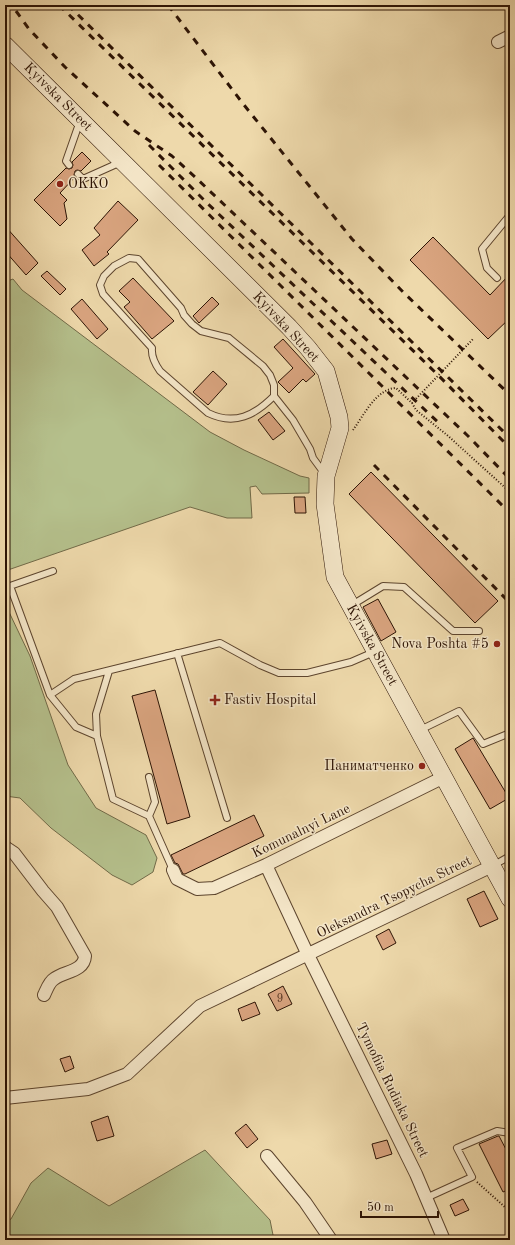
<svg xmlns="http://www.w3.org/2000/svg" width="515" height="1245" font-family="'Old Standard TT',serif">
  <rect width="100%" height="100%" fill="#eed9ab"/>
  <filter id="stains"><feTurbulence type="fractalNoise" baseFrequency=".005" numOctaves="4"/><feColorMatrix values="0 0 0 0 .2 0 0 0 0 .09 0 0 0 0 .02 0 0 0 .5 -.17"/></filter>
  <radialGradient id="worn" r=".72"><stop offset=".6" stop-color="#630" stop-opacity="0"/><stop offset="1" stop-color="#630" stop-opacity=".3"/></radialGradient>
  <path fill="#b5c08c" stroke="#716a48" d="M13,279L22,290L210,432L244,450L300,476L309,478V493L262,494L256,486L250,487L252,518H227L190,507L5,571V282Z
    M5,612H9L30,656L68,765L96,808L146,835L157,858L153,872L132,885L112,875L51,828L20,798L5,796Z
    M205,1150L270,1220L274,1240H5V1222L11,1219L31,1183L48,1168L109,1206Z"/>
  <path fill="#d9a47f" stroke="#2d1405" d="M82,152L91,161L81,171L77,170L75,171L74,175L75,177L60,193L67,200L64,203L67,219L60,226L34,200L66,168L69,169L72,168L73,165L72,162Z
    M118,201L138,220L107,252L109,254L94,266L82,250L100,235L94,228Z
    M5,226L38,263L26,275L5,251Z
    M433,237L490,295L510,274V318L488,339L410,260Z
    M47,271L66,289L60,295L41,276Z
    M133,278L174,321L152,339L124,307L130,302L119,291Z
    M212,297L219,304L199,323L193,316Z
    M82,299L108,329L97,339L71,309Z
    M283,339L315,374L306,382L303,379L289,393L278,382L293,368L274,347Z
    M213,371L227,384L208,405L193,392Z
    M269,412L285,431L273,440L258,420Z
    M371,472L498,601L475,623L349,494Z
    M294,497H305L306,513H295Z
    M378,599L396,632L381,641L363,607Z
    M155,690L190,817L167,824L132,696Z
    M473,738L509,798L490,809L455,749Z
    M254,815L264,836L185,874H183L178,864L175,863L171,855Z
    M484,891L498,919L480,927L467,899Z
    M389,929L396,943L383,950L376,936Z
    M283,986L292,1004L277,1011L268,994Z
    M255,1002L260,1014L242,1021L238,1009Z
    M70,1056L74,1068L65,1072L60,1059Z
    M108,1116L114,1136L97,1141L91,1122Z
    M246,1124L258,1139L247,1148L235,1133Z
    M498,1136H499L510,1157V1189L503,1192L479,1144Z
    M387,1140L392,1154L376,1159L372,1144Z
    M463,1199L469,1210L455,1216L450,1205Z"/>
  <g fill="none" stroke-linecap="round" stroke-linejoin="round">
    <defs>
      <path id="lane" d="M69,165L66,161L80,121
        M78,174L83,179L121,162
        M497,278L487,268L482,249L510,215
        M274,396C255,415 235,426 208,413L160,371C155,364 151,357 152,348L103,294L100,285L104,276L114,266L129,258L138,259L181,308L184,315L192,324L201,331L229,338L263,366L270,375L274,385V396L293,420L310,449L313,458L324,473
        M53,571L10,586L50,695L76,727L97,736L113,799L149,816L173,870
        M352,605L383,586L404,587L453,631H479
        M177,653L227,818
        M50,695L74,679L220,643L260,665L279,673H307L351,662L374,652
        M420,730L459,711L483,744L510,733
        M97,736L96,714L109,671
        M149,816L155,802L149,777
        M494,865L510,856
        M426,1198L472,1177L457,1148L497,1131L510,1133"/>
      <path id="street" d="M498,42L510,36
        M5,847L14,853L43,891L57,907L85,956C84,972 64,971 54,979C49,982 46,991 44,995
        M266,865L308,955L416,1174L444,1240
        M173,870L177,879L197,889L214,888L266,865L444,777
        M5,1098L88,1089L127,1074L200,1006L492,866
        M267,1156L305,1202L331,1240"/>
      <path id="secondary" d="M5,45L289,327L308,348L326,371L339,417L340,428L326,476L325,504L335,577L510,899"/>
    </defs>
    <use href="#lane" stroke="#5d452e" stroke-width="8"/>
    <use href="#street" stroke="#5d452e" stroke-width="14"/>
    <use href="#secondary" stroke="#2d1405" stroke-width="18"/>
    <path stroke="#2d1405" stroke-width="2" stroke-dasharray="1 2" stroke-linecap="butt" d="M412,403L416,410L447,435L510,492
      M353,430C364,415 376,389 396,388L412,403L474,338
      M477,1182L506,1208L510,1217"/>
    <use href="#lane" stroke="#f4e6c8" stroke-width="6"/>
    <use href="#street" stroke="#f4e6c8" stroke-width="12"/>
    <use href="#secondary" stroke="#f4e6c8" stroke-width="17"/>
    <path stroke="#2d1405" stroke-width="3" stroke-dasharray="7 7" stroke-linecap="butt" d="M59,5L439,376L510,448
      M68,5L510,438
      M168,5L244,105L352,239L403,292L510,395
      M16,11L29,29L65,67L135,131L172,156L195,177L468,436L510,479
      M149,145L206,202L442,426
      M159,165L510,513
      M374,465L510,603"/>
  </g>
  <g fill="#8f2418" stroke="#f4e6c8" stroke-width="1.5">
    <circle cx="60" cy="184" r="4"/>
    <circle cx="497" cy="644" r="4"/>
    <path d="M213 694h4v4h4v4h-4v4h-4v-4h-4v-4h4z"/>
    <circle cx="422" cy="766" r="4"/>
  </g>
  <g text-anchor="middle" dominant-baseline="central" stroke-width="3" stroke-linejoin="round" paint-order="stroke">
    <g font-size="12" fill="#583824">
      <text x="280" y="999">9</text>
    </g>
    <g font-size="14" fill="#2d1405" stroke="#f4e6c8">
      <text transform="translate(58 97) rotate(45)">Kyivska Street</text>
      <text transform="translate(286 327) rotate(47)">Kyivska Street</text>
      <text transform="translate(372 645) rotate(61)">Kyivska Street</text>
      <text transform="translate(301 831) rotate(-26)">Komunalnyi Lane</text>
      <text transform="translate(394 897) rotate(-26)">Oleksandra Tsopycha Street</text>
      <text transform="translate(392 1090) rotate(64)">Tymofiia Rudiaka Street</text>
    </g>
    <g font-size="14" fill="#2d1405" stroke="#f4e6c8" text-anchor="start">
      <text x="68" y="184">OKKO</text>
      <text x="489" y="644" text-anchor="end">Nova Poshta #5</text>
      <text x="224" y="700">Fastiv Hospital</text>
      <text x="414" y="766" text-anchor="end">Паниматченко</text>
    </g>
  </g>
  <rect width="515" height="1245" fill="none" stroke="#eed9ab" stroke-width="20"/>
  <rect x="6" y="6" width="503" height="1233" fill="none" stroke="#2d1405" stroke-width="2"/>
  <rect x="10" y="10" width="495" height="1225" fill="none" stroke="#2d1405"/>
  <path d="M361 1211v6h77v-6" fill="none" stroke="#2d1405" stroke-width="2"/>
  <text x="367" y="1211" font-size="12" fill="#2d1405" stroke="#f4e6c8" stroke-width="3" paint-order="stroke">50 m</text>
  <rect width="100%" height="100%" filter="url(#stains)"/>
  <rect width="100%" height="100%" fill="url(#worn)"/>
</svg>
